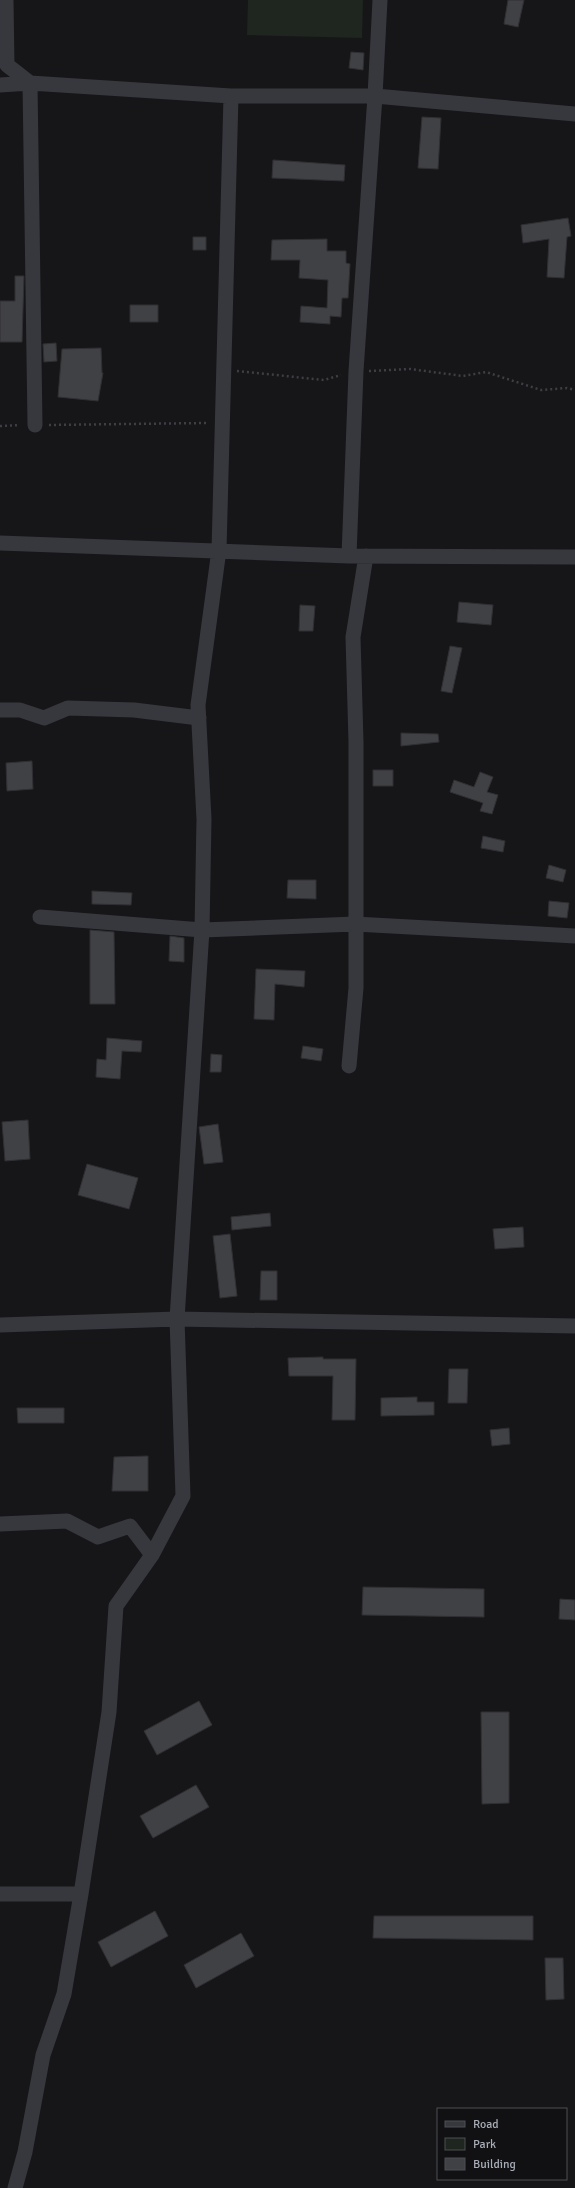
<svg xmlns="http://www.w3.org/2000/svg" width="575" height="2188" font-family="Signika,sans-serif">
  <rect width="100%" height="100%" fill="#161618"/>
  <path fill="#1e261f" d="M248,0H363L362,38L247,35Z"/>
  <path fill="#404145" stroke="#303034" d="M508,0H524L518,27L504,24Z
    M351,52L364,53L363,70L349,68Z
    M422,117L441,118L438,169L418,168Z
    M273,160L345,165L344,181L272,178Z
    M568,218L571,236L567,237L564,278L547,277L549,239L523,243L521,225Z
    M193,237H206V250H193Z
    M327,239V251H346V263L350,264L348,298H342L341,317L330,316V324L300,322L301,306L327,308L328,280L299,278L300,260H271L272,240Z
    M15,276H24L22,342H0V301H15Z
    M130,305H158V322H130Z
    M56,343L57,361L44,362L43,344Z
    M101,348L102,373H103L98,401L58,397L62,349Z
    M459,602L493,605L491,625L457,622Z
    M300,605L315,606L313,631H299Z
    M450,646L462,648L452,693L441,691Z
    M401,733L438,734L439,742L401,746Z
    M32,761L33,789L7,791L6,763Z
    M373,770H393V786H373Z
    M480,772L493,777L487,792L498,795L492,814L480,811L483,803L450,792L454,780L474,787Z
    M483,836L505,841L503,852L481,848Z
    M549,865L566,870L563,882L546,878Z
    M288,880H316V899L287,898Z
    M92,891L132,893L131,905L92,904Z
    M549,901L569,903L567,918L548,916Z
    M90,930L114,932L115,1004H90Z
    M170,936L184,938V962L169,961Z
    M256,969L305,971L304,987L275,984L274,1020L254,1019Z
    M107,1038L142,1041L141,1052L122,1051L120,1079L96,1077L97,1059L106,1060Z
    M303,1046L323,1049L321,1061L301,1058Z
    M211,1054L222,1055L221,1072H210Z
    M28,1120L30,1159L5,1161L2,1122Z
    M218,1124L223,1162L204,1164L199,1127Z
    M87,1164L138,1178L129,1209L78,1195Z
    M270,1213L271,1226L232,1230L231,1217Z
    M523,1227L524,1247L495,1249L493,1229Z
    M230,1234L237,1296L220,1298L213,1236Z
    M261,1271H277V1300H260Z
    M323,1357V1359H356L355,1420H332L333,1376H289L288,1358Z
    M449,1369H468L467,1403H448Z
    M417,1397V1402H434V1415L381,1416V1398Z
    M17,1408H64V1423H18Z
    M509,1428L510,1444L492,1446L490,1430Z
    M148,1456V1491H112L114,1457Z
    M363,1587L484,1589V1617L362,1615Z
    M560,1599L575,1600V1620L559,1619Z
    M199,1701L212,1725L157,1755L144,1731Z
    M481,1712H509V1803L482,1804Z
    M196,1785L209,1807L153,1838L140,1816Z
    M155,1911L168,1936L111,1967L98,1942Z
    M374,1916H533V1940L373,1938Z
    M241,1933L254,1956L196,1988L184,1965Z
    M545,1958H563L564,1999L546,2000Z"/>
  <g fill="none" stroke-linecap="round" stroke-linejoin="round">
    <path stroke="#3d3f44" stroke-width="2.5" stroke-dasharray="2 3" stroke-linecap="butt" d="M237,371L324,380L341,375
      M369,371L410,369L463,376L486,372L541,390L567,388L575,390
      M49,425L208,423
      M0,426L20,425"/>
    <path stroke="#37383d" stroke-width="15" d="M6,0L7,65L30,83L35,425
      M0,85L30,83L231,96H375L575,114
      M0,543L349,556L575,557
      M349,556L356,371L375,96L380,0
      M0,710H20L44,718L68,708L134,710L199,718
      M40,917L202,930L355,924L575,936
      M349,1066L356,988V742L353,637L366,556
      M0,1325L177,1319L575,1326
      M0,1524L67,1521L98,1537L130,1526L152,1555
      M0,1894H81
      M15,2188L25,2152L43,2055L64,1994L81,1894L109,1712L116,1606L152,1555L183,1496L177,1319L202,930L204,819L198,705L219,550L231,96"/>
  </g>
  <rect x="437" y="2108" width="130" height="72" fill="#111113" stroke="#4d4f55"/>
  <rect x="445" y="2121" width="20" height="6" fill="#37383d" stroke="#4d4f55"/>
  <text x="473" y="2128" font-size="12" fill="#a8adb8">Road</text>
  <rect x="445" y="2138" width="20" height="12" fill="#1e261f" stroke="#4d4f55"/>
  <text x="473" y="2148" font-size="12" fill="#a8adb8">Park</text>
  <rect x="445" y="2158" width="20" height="12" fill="#404145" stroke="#4d4f55"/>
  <text x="473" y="2168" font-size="12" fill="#a8adb8">Building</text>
</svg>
